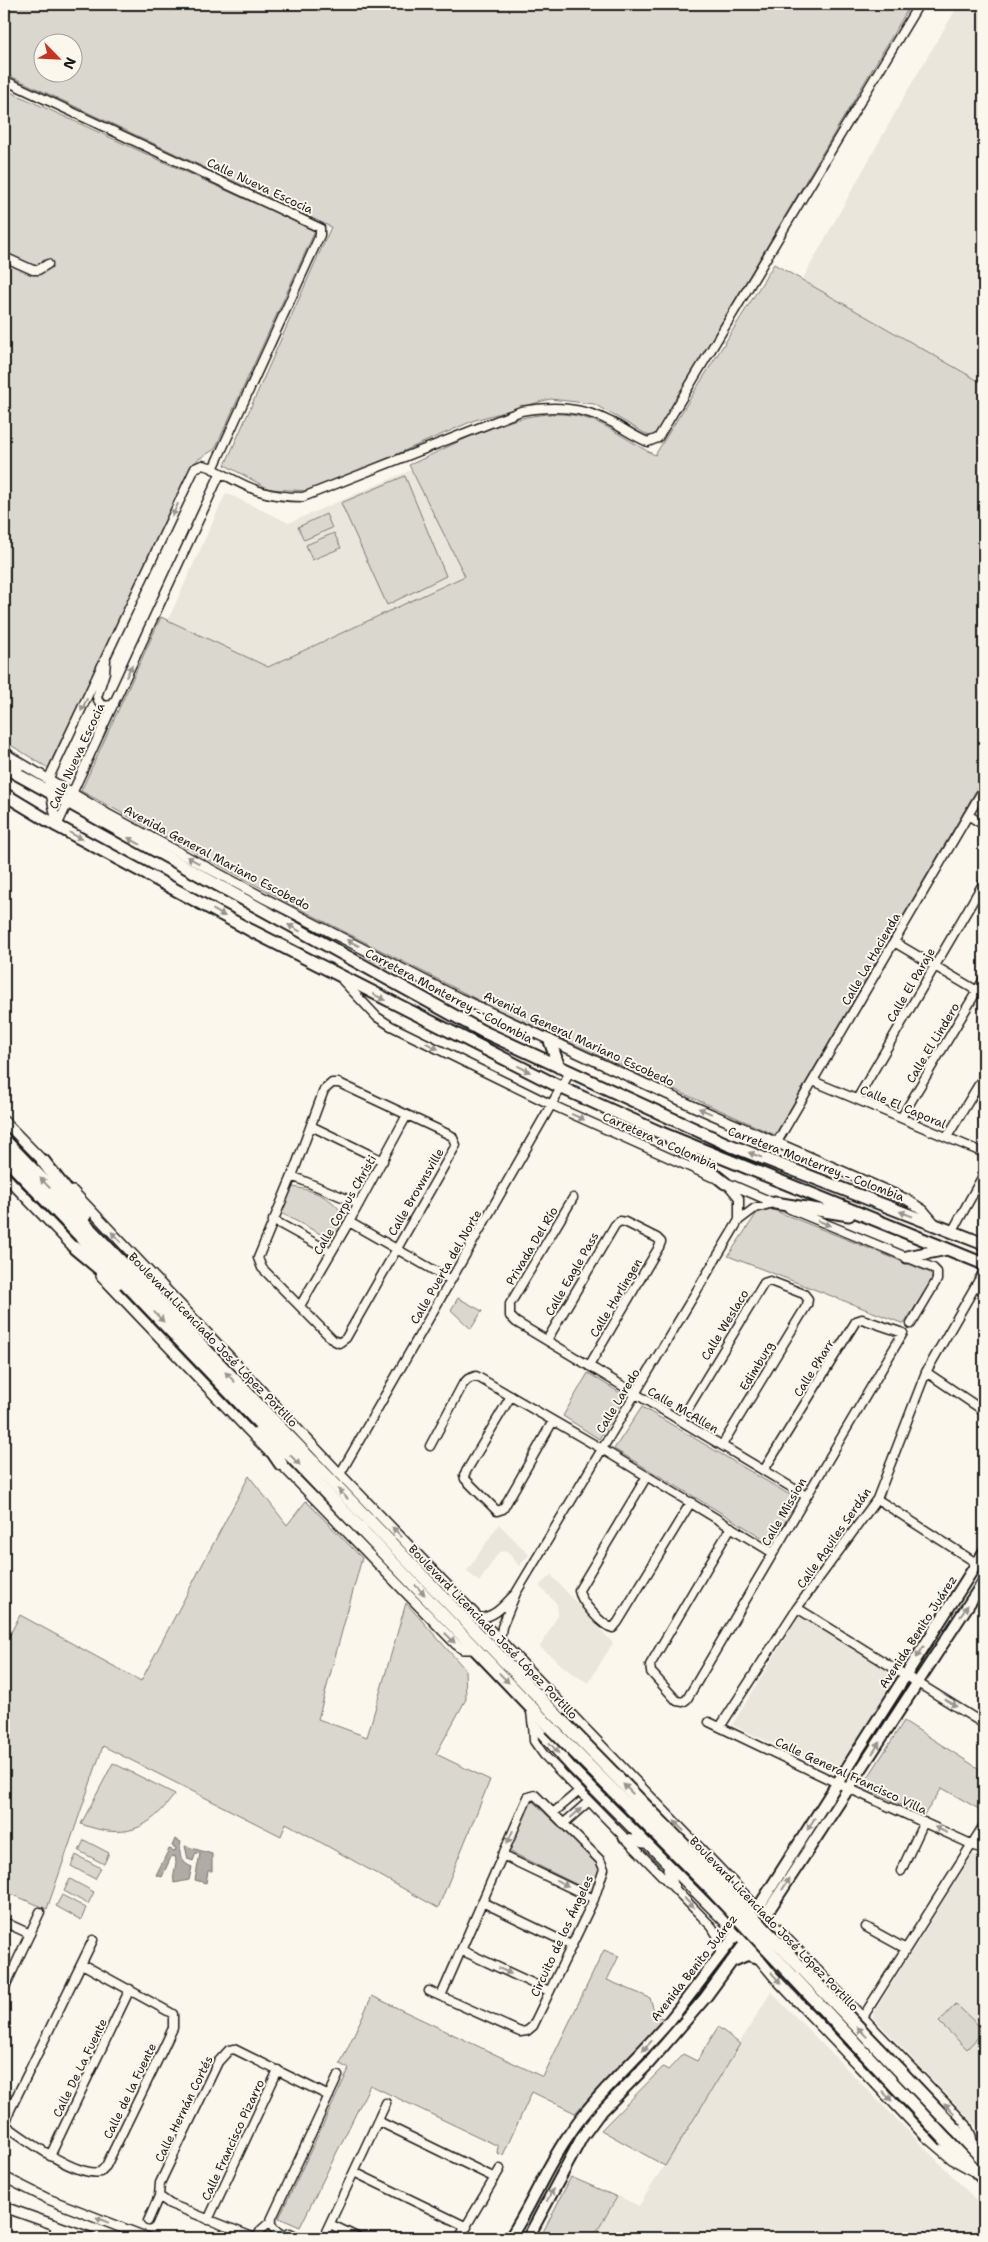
<svg xmlns="http://www.w3.org/2000/svg" width="988" height="2242" font-family="'Shantell Sans',sans-serif">
  <rect width="100%" height="100%" fill="#fbf7ec"/>
  <filter id="ink" filterUnits="userSpaceOnUse"><feTurbulence type="fractalNoise" baseFrequency=".02" numOctaves="2"/><feDisplacementMap in="SourceGraphic" scale="10" xChannelSelector="R" yChannelSelector="G"/><feConvolveMatrix kernelMatrix="1 2 1 2 8 2 1 2 1" color-interpolation-filters="sRGB"/></filter>
  <g filter="url(#ink)">
    <path fill="#eae6dc" d="M959,4H984V384L802,280L909,88Z
      M411,470L465,576L268,667L168,620L226,493L289,523Z
      M499,1524L529,1555L519,1566L507,1551L499,1552L479,1582L467,1571Z
      M551,1575L613,1643L588,1683L570,1672L540,1647L558,1615L557,1604L539,1586Z
      M800,1614L900,1677L837,1773L732,1725Z
      M973,1854L984,1859V2134L873,2017L874,2012Z
      M771,1992L984,2208V2238H593L618,2196L639,2206Z"/>
    <path fill="#dad7ce" stroke="#7b7a75" fill-rule="evenodd" d="M4,4H911L653,438L594,404L550,399L475,420L312,491L269,489L225,465L331,227L4,73ZM42,42H72V72H42Z
      M4,89L315,231L215,449L197,460L48,768L4,741Z
      M774,264L984,384V777L775,1135L492,1007L306,912L81,791L161,617L268,667L465,576L409,465C462,442 525,401 585,418C610,425 632,444 655,455Z
      M405,476L446,576L387,605L341,503Z
      M326,514L332,528L304,540L298,527Z
      M334,533L341,548L312,560L306,545Z
      M292,1187C312,1189 344,1201 344,1224L335,1234L328,1238L281,1213Z
      M771,1209L933,1274L931,1282L904,1324L728,1256L757,1213Z
      M458,1298L482,1311L471,1329L451,1310Z
      M588,1373L625,1396L599,1439L563,1416Z
      M642,1407L800,1501L775,1545L614,1449Z
      M249,1476L287,1525L306,1501L362,1558L318,1719L367,1737L406,1603L465,1669L466,1699L436,1754L490,1780L438,1908L286,1823L281,1836L103,1746L47,1909L4,1891V1646L20,1615L141,1681Z
      M904,1721L984,1772V1812L942,1788L924,1815L862,1787Z
      M113,1763L175,1794C148,1831 124,1840 81,1824Z
      M531,1800L600,1865L592,1892L509,1851Z
      M84,1840L109,1853L104,1864L79,1851Z
      M76,1855L101,1868L95,1879L71,1866Z
      M70,1879L94,1892L88,1904L64,1891Z
      M62,1895L86,1908L81,1920L56,1906Z
      M604,1950L619,1956L607,1980L650,1998L655,2014L664,2019L575,2113L532,2092L503,2155L497,2153L498,2146L370,2085L300,2227L279,2218L349,2069L340,2064L372,1996L543,2077Z
      M956,2004L984,2031L967,2049L939,2022Z
      M718,2027L740,2044L665,2166L601,2130L663,2067L668,2070L683,2054L697,2061Z
      M571,2177L617,2197L593,2238H540Z"/>
    <path fill="#afaca5" stroke="#74726e" d="M175,1839L181,1842C178,1854 181,1863 192,1867L189,1880L174,1883C172,1873 178,1865 175,1856L171,1857L162,1877L156,1875L169,1849L175,1851L176,1848L172,1846Z
      M185,1846L212,1854V1871H208L206,1883L195,1880L200,1854L196,1853L193,1861L188,1859Z"/>
    <g fill="none" stroke-linecap="round" stroke-linejoin="round">
      <defs>
        <path id="minor" d="M4,80L320,228V235L213,469
          M4,257L33,270H38L48,264
          M106,660L105,672L97,697C99,706 106,707 114,704
          M968,815L984,825
          M57,826L48,780L195,468L202,465L210,467C245,486 261,497 303,497L521,411C553,406 581,406 611,422C623,428 635,437 648,442L658,438L919,4
          M57,826L220,474
          M894,942L984,995
          M343,981L377,1017L391,1026L552,1105L712,1177
          M813,1081L984,1153
          M332,1083H339L452,1136L456,1145L346,1338L339,1343L333,1340L262,1268L258,1258L292,1176L321,1098L324,1090Z
          M857,1099L984,882
          M901,1118L984,979
          M311,1126L383,1161
          M947,1137L984,1076
          M777,1142L984,788
          M292,1176L359,1204
          M723,1181L779,1205
          M729,1186L739,1198V1220
          M573,1198L510,1304V1316L516,1322L806,1496
          M790,1209L933,1268L937,1272V1280L911,1324
          M273,1220L331,1252
          M349,1222L451,1280
          M952,1232L984,1174
          M300,1306L349,1222L407,1115
          M547,1340L615,1225L620,1221L625,1222L657,1238L661,1242L659,1247L589,1366
          M926,1372L984,1411
          M511,1396L464,1475L465,1479L497,1511L503,1509L553,1421
          M681,1420L764,1283L770,1281L804,1294L808,1299L807,1305L722,1445
          M430,1446L463,1384L468,1379L476,1376L602,1449L773,1553
          M340,1474L570,1072
          M647,1476L579,1590C580,1601 602,1626 613,1628L618,1622L691,1502
          M877,1499L984,1568
          M731,1527L650,1665L651,1672L677,1701L683,1702L687,1699L903,1333L862,1319L856,1321L764,1470
          M797,1608L984,1724
          M480,1618C496,1616 503,1606 514,1595
          M500,1640L502,1627L516,1593L739,1220L755,1208L773,1203
          M709,1722L837,1783L984,1850
          M533,1724L534,1741L544,1755L712,1927L718,1937L720,1952
          M720,1727L797,1608L877,1499L926,1372L984,1271
          M553,1813L579,1791
          M563,1824L588,1802
          M502,1855L594,1899
          M901,1871L924,1822
          M482,1902L571,1945
          M4,1922L30,1934
          M866,1927L906,1949
          M461,1950L549,1991
          M4,1989L40,1912
          M429,1991L520,2032L527,2031L533,2026L594,1899L604,1869L600,1860L535,1795L528,1797L441,1996
          M863,2017L984,1825
          M378,2121L495,2178
          M4,2124C24,2138 75,2177 100,2172L106,2166L164,2047L173,2028V2014L82,1964
          M5,2125L10,2110L93,1940
          M50,2156L130,1989
          M354,2172L467,2227
          M208,2220L278,2070
          M148,2221L159,2196
          M270,2222L274,2229L282,2235
          M330,2224L359,2238
          M52,2238L57,2225
          M255,2238L170,2204L159,2196L160,2183L218,2062L229,2050L234,2049L329,2096
          M257,2238L261,2230L270,2222L338,2076
          M279,2238L290,2233L299,2238
          M323,2238L386,2103
          M459,2238L500,2169"/>
        <path id="tertiary" d="M7,755L107,814L264,898L459,998L695,1107L906,1199L923,1210L935,1224
          M4,1121L46,1164
          M4,1175L78,1252
          M73,1191L340,1474L966,2125L971,2136L973,2148
          M101,1276L268,1451
          M277,1460L456,1644L463,1649H477
          M531,1707L533,1724L572,1768L745,1942L774,1977L925,2136L952,2159L972,2170
          M624,1838L643,1843
          M668,1869L674,1887
          M4,2177L48,2199L148,2238
          M4,2207L92,2238"/>
        <path id="secondary" d="M731,1962L747,1955L759,1958
          M510,2238C531,2206 545,2170 566,2139C595,2094 637,2060 671,2019C701,1982 727,1944 758,1908L984,1552
          M528,2238L582,2137L598,2115L649,2063L705,1998L765,1916L984,1581"/>
        <path id="primary" d="M7,755L19,775
          M4,767L482,1031L727,1144L984,1244
          M4,794L57,826L250,930L562,1088L659,1132L984,1264
          M550,1041L559,1067
          M671,1140L725,1183
          M775,1203L849,1215
          M907,1257L947,1249"/>
        <path id="trunk" d="M4,1140L559,1718
          M4,1156L550,1727
          M43,1161L85,1215
          M75,1248L117,1283
          M259,1432L281,1464
          M956,2130L984,2160
          M946,2140L984,2179"/>
      </defs>
      <use href="#minor" stroke="#1c1c1c" stroke-width="11"/>
      <use href="#tertiary" stroke="#1c1c1c" stroke-width="12"/>
      <use href="#secondary" stroke="#1c1c1c" stroke-width="14"/>
      <use href="#primary" stroke="#1c1c1c" stroke-width="15"/>
      <use href="#trunk" stroke="#1c1c1c" stroke-width="16"/>
      <use href="#minor" stroke="#fbf7ec" stroke-width="8"/>
      <use href="#tertiary" stroke="#fbf7ec" stroke-width="9"/>
      <use href="#secondary" stroke="#fbf7ec" stroke-width="10"/>
      <use href="#primary" stroke="#fbf7ec" stroke-width="11"/>
      <use href="#trunk" stroke="#fbf7ec" stroke-width="12"/>
      <defs>
        <path id="trunk-bridge" d="M559,1718L714,1876L956,2130
          M550,1727L707,1885L946,2140"/>
      </defs>
      <use href="#trunk-bridge" stroke="#1c1c1c" stroke-width="16" stroke-linecap="butt"/>
      <use href="#trunk-bridge" stroke="#fbf7ec" stroke-width="12"/>
    </g>
    <defs><path id="oneway-solid" d="M-6-.8H1V-3.2L6.5 0L1 3.2V.8H-6Z" transform="scale(1.25)"/></defs>
    <g fill="#97948e">
      <use href="#oneway-solid" transform="translate(175 510) rotate(115)"/>
      <use href="#oneway-solid" transform="translate(129 671) rotate(-65)"/>
      <use href="#oneway-solid" transform="translate(84 705) rotate(115)"/>
      <use href="#oneway-solid" transform="translate(76 836) rotate(28)"/>
      <use href="#oneway-solid" transform="translate(134 841) rotate(-151)"/>
      <use href="#oneway-solid" transform="translate(193 860) rotate(-152)"/>
      <use href="#oneway-solid" transform="translate(219 913) rotate(29)"/>
      <use href="#oneway-solid" transform="translate(294 928) rotate(-151)"/>
      <use href="#oneway-solid" transform="translate(353 943) rotate(-153)"/>
      <use href="#oneway-solid" transform="translate(379 997) rotate(27)"/>
      <use href="#oneway-solid" transform="translate(432 1046) rotate(26)"/>
      <use href="#oneway-solid" transform="translate(524 1069) rotate(27)"/>
      <use href="#oneway-solid" transform="translate(705 1111) rotate(-157)"/>
      <use href="#oneway-solid" transform="translate(578 1117) rotate(24)"/>
      <use href="#oneway-solid" transform="translate(755 1155) rotate(-159)"/>
      <use href="#oneway-solid" transform="translate(45 1183) rotate(-134)"/>
      <use href="#oneway-solid" transform="translate(906 1214) rotate(-159)"/>
      <use href="#oneway-solid" transform="translate(824 1223) rotate(22)"/>
      <use href="#oneway-solid" transform="translate(116 1237) rotate(-133)"/>
      <use href="#oneway-solid" transform="translate(159 1317) rotate(46)"/>
      <use href="#oneway-solid" transform="translate(230 1377) rotate(-134)"/>
      <use href="#oneway-solid" transform="translate(295 1460) rotate(46)"/>
      <use href="#oneway-solid" transform="translate(343 1494) rotate(-134)"/>
      <use href="#oneway-solid" transform="translate(397 1532) rotate(-134)"/>
      <use href="#oneway-solid" transform="translate(420 1590) rotate(46)"/>
      <use href="#oneway-solid" transform="translate(964 1611) rotate(-57)"/>
      <use href="#oneway-solid" transform="translate(450 1638) rotate(45)"/>
      <use href="#oneway-solid" transform="translate(920 1652) rotate(123)"/>
      <use href="#oneway-solid" transform="translate(504 1678) rotate(46)"/>
      <use href="#oneway-solid" transform="translate(951 1703) rotate(32)"/>
      <use href="#oneway-solid" transform="translate(554 1748) rotate(49)"/>
      <use href="#oneway-solid" transform="translate(876 1748) rotate(-57)"/>
      <use href="#oneway-solid" transform="translate(628 1789) rotate(-135)"/>
      <use href="#oneway-solid" transform="translate(576 1813) rotate(-41)"/>
      <use href="#oneway-solid" transform="translate(811 1824) rotate(122)"/>
      <use href="#oneway-solid" transform="translate(679 1826) rotate(-134)"/>
      <use href="#oneway-solid" transform="translate(941 1830) rotate(-155)"/>
      <use href="#oneway-solid" transform="translate(510 1837) rotate(114)"/>
      <use href="#oneway-solid" transform="translate(562 1883) rotate(26)"/>
      <use href="#oneway-solid" transform="translate(786 1884) rotate(-56)"/>
      <use href="#oneway-solid" transform="translate(689 1903) rotate(47)"/>
      <use href="#oneway-solid" transform="translate(505 1971) rotate(25)"/>
      <use href="#oneway-solid" transform="translate(776 1978) rotate(48)"/>
      <use href="#oneway-solid" transform="translate(862 2032) rotate(-134)"/>
      <use href="#oneway-solid" transform="translate(647 2046) rotate(132)"/>
      <use href="#oneway-solid" transform="translate(887 2096) rotate(46)"/>
      <use href="#oneway-solid" transform="translate(949 2108) rotate(-134)"/>
      <use href="#oneway-solid" transform="translate(550 2195) rotate(-63)"/>
      <use href="#oneway-solid" transform="translate(102 2220) rotate(-158)"/>
    </g>
  </g>
  <g text-anchor="middle" dominant-baseline="central" stroke-width="4" stroke-linejoin="round" paint-order="stroke">
    <g font-size="12" fill="#1c1c1c" stroke="#fbf7ec">
      <text transform="translate(260 186) rotate(25)">Calle Nueva Escocia</text>
      <text transform="translate(77 756) rotate(-65)">Calle Nueva Escocia</text>
      <text transform="translate(217 858) rotate(28)">Avenida General Mariano Escobedo</text>
      <text transform="translate(871 959) rotate(-60)">Calle La Hacienda</text>
      <text transform="translate(911 985) rotate(-60)">Calle El Paraje</text>
      <text transform="translate(449 996) rotate(28)">Carretera Monterrey - Colombia</text>
      <text transform="translate(579 1039) rotate(25)">Avenida General Mariano Escobedo</text>
      <text transform="translate(933 1043) rotate(-59)">Calle El Lindero</text>
      <text transform="translate(903 1107) rotate(23)">Calle El Caporal</text>
      <text transform="translate(660 1141) rotate(24)">Carretera a Colombia</text>
      <text transform="translate(816 1164) rotate(21)">Carretera Monterrey - Colombia</text>
      <text transform="translate(416 1192) rotate(-60)">Calle Brownsville</text>
      <text transform="translate(345 1205) rotate(-60)">Calle Corpus Christi</text>
      <text transform="translate(532 1246) rotate(-59)">Privada Del Río</text>
      <text transform="translate(446 1267) rotate(-60)">Calle Puerta del Norte</text>
      <text transform="translate(572 1274) rotate(-60)">Calle Eagle Pass</text>
      <text transform="translate(616 1298) rotate(-59)">Calle Harlingen</text>
      <text transform="translate(725 1325) rotate(-59)">Calle Weslaco</text>
      <text transform="translate(213 1340) rotate(46)">Boulevard Licenciado José López Portillo</text>
      <text transform="translate(757 1366) rotate(-59)">Edimburg</text>
      <text transform="translate(814 1368) rotate(-58)">Calle Pharr</text>
      <text transform="translate(618 1401) rotate(-59)">Calle Laredo</text>
      <text transform="translate(683 1410) rotate(30)">Calle McAllen</text>
      <text transform="translate(784 1512) rotate(-60)">Calle Mission</text>
      <text transform="translate(834 1538) rotate(-55)">Calle Aquiles Serdán</text>
      <text transform="translate(493 1632) rotate(46)">Boulevard Licenciado José López Portillo</text>
      <text transform="translate(918 1632) rotate(-57)">Avenida Benito Juárez</text>
      <text transform="translate(851 1776) rotate(25)">Calle General Francisco Villa</text>
      <text transform="translate(774 1924) rotate(46)">Boulevard Licenciado José López Portillo</text>
      <text transform="translate(562 1936) rotate(-65)">Circuito de los Ángeles</text>
      <text transform="translate(694 1968) rotate(-52)">Avenida Benito Juárez</text>
      <text transform="translate(80 2068) rotate(-64)">Calle De La Fuente</text>
      <text transform="translate(130 2091) rotate(-64)">Calle de la Fuente</text>
      <text transform="translate(184 2109) rotate(-64)">Calle Hernán Cortés</text>
      <text transform="translate(233 2140) rotate(-65)">Calle Francisco Pizarro</text>
    </g>
  </g>
  <rect width="988" height="2242" fill="none" stroke="#fbf7ec" stroke-width="20"/>
  <rect x="10" y="10" width="968" height="2222" fill="none" stroke="#1c1c1c" stroke-width="2" filter="url(#ink)"/>
  <g transform="translate(58 58) rotate(114)"><circle r="24" fill="#fbf7ec" stroke="#a29f99"/>
  <path d="M0-4L9 19L0 12L-9 19Z" fill="#c8321e"/>
  <text y="-8" font-size="14" font-weight="bold" text-anchor="middle" fill="#1c1c1c">N</text>
  </g>
</svg>
